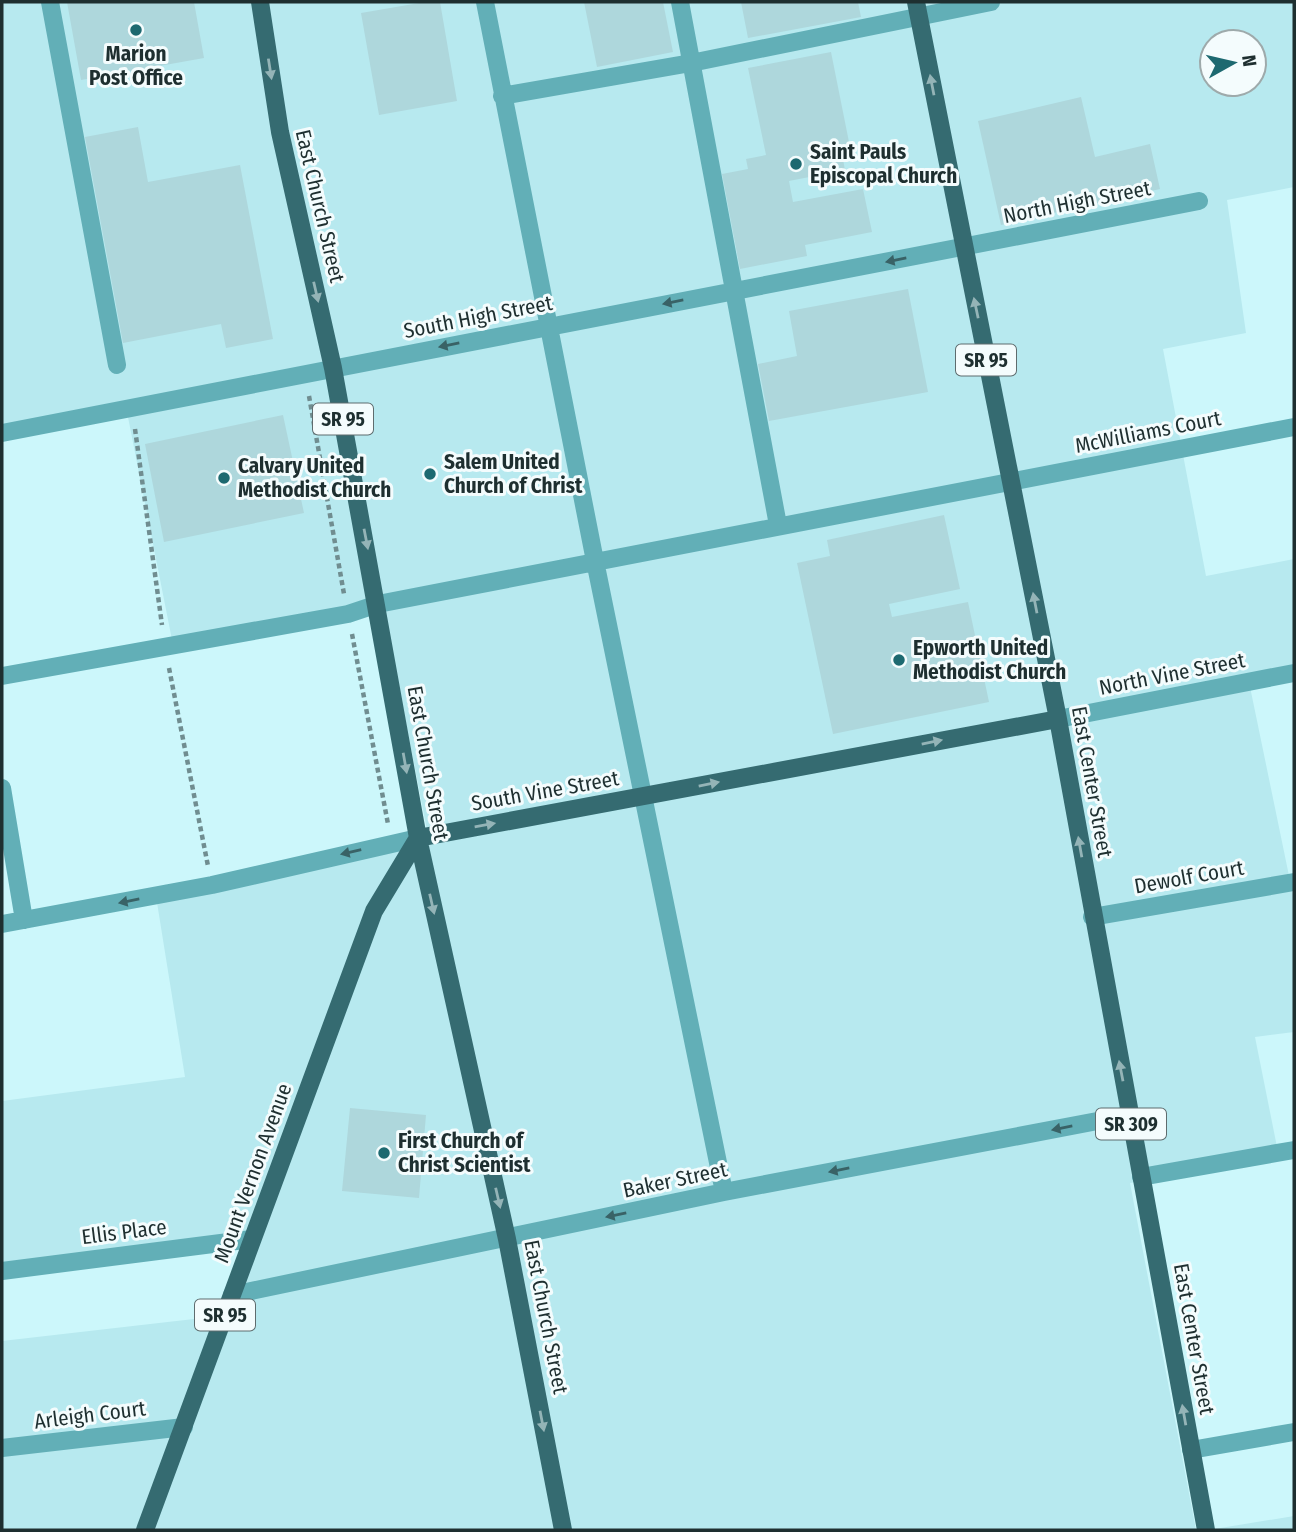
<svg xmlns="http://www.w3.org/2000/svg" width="1296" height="1532" font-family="'Fira Sans Condensed',sans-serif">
  <rect width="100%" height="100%" fill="#ccf7fb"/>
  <path fill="#b7e9ef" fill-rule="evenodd" d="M2,2H1294V187L1227,200L1246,333L1163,349L1206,576L1294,559V674L1249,682L1294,900V1032L1255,1037L1279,1157L1130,1183L1196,1530H2V1341L220,1316L248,1234L2,1263V1101L185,1077L155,890L427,830L382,600L173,645L126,407L2,431ZM1212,42H1254V84H1212Z
    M1294,1516V1530H1208Z"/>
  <path fill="#aed7dc" d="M67,2H194L204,58L81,80Z
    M425,2H440L457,101L379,115L361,13Z
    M584,2H663L673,52L597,67Z
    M741,2H858L861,17L748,38Z
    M831,52L850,147L841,149L845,170L789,181L793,202L863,189L872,232L805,245L807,256L740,269L722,174L748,169L746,159L766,155L748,68Z
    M1081,97L1095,157L1150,144L1160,189L1001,225L978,121Z
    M138,127L148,182L240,165L273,339L226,348L221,324L123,343L85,137Z
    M908,289L928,392L769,421L758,364L797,356L789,311Z
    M283,415L304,513L164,542L145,444Z
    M944,515L960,589L889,604L892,617L968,602L989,702L833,734L797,563L830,556L827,540Z
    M350,1108L426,1115L419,1198L342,1191Z"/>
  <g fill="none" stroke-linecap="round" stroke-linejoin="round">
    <path stroke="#708d90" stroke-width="4.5" stroke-dasharray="5 3.5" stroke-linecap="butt" d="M309,396L344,594
      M135,429L162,625
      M352,634L388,824
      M169,668L208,866"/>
    <path stroke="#62afb7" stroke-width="18" d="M50,2L117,365
      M485,2L595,561L724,1192
      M680,2L778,525
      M502,96L691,63L991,2
      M2,433L1199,201
      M2,676L348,614L378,604L1294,427
      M1058,719L1294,673
      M2,788L24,920
      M1092,917L1294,882
      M2,924L212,885L418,838
      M1141,1177L1294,1150
      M2,1271L252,1239
      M232,1295L724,1192L1129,1115
      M2,1448L184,1427
      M1191,1450L1294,1432"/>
    <path stroke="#356b71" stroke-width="18" d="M260,2L280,132L333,368L418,838L507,1239L563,1530
      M916,2L1058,719L1206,1530
      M418,838L1058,719
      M145,1530L374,911L418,838"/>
  </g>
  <defs><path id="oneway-solid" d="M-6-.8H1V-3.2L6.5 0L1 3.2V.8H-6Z" transform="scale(1.75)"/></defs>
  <g fill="#94b4b7">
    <use href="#oneway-solid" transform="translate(270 69) rotate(81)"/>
    <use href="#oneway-solid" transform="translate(932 85) rotate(-101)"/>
    <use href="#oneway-solid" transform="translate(316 292) rotate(77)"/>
    <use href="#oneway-solid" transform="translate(976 308) rotate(-102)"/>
    <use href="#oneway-solid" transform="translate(366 539) rotate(79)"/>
    <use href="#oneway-solid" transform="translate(1035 603) rotate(-101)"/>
    <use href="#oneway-solid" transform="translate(932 742) rotate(-11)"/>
    <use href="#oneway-solid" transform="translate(405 763) rotate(80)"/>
    <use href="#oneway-solid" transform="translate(709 784) rotate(-11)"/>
    <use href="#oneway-solid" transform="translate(485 825) rotate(-10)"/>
    <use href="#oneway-solid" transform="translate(1080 847) rotate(-100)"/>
    <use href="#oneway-solid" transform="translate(432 904) rotate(77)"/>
    <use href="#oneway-solid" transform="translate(1121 1071) rotate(-101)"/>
    <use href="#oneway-solid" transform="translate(498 1198) rotate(77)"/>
    <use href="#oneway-solid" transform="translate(1184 1415) rotate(-100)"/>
    <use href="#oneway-solid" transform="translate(542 1421) rotate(79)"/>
  </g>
  <g fill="#396266">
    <use href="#oneway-solid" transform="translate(896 260) rotate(169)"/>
    <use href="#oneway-solid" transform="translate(673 302) rotate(169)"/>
    <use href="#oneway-solid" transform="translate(449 345) rotate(169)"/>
    <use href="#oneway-solid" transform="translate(351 852) rotate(167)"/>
    <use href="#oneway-solid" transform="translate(129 901) rotate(169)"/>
    <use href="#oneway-solid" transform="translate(1062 1128) rotate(169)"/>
    <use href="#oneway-solid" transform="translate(839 1170) rotate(169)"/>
    <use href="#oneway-solid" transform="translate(616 1215) rotate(168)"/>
  </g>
  <g fill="#1d6970" stroke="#f4fcfd" stroke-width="2.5">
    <circle cx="136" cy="30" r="7"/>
    <circle cx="796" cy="164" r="7"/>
    <circle cx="430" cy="474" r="7"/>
    <circle cx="224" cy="478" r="7"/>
    <circle cx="899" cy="660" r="7"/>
    <circle cx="384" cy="1153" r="7"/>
  </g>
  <g text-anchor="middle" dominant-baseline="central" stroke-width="6" stroke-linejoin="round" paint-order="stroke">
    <g fill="#f4fcfd" stroke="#5e6c6e" stroke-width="2">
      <rect x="956" y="344.5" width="60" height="31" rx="5"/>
      <rect x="313" y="403.5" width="60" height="31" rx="5"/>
      <rect x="1096" y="1108.5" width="70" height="31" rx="5"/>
      <rect x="195" y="1299.5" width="60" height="31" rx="5"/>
    </g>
    <g font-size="19" font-weight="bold" fill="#1e2f30">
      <text x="986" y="360">SR 95</text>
      <text x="343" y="419">SR 95</text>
      <text x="1131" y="1124">SR 309</text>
      <text x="225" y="1315">SR 95</text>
    </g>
    <g font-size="21" font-weight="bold" fill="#1e2f30" stroke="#f4fcfd" text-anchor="start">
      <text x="136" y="54" text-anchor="middle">Marion<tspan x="136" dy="24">Post Office</tspan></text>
      <text x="810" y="152">Saint Pauls<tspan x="810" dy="24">Episcopal Church</tspan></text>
      <text x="444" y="462">Salem United<tspan x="444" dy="24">Church of Christ</tspan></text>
      <text x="238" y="466">Calvary United<tspan x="238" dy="24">Methodist Church</tspan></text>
      <text x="913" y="648">Epworth United<tspan x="913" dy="24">Methodist Church</tspan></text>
      <text x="398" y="1141">First Church of<tspan x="398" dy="24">Christ Scientist</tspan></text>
    </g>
    <g font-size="21" fill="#1e2f30" stroke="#f4fcfd">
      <text transform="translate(1077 202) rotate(-11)">North High Street</text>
      <text transform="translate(320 206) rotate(77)">East Church Street</text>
      <text transform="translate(478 317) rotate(-11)">South High Street</text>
      <text transform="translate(1148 432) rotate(-11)">McWilliams Court</text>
      <text transform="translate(1172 674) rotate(-11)">North Vine Street</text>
      <text transform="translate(428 763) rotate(80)">East Church Street</text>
      <text transform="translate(1092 782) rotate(80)">East Center Street</text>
      <text transform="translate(545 791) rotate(-10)">South Vine Street</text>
      <text transform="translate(1189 877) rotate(-10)">Dewolf Court</text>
      <text transform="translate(253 1173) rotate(-70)">Mount Vernon Avenue</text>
      <text transform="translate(675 1180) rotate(-12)">Baker Street</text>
      <text transform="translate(124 1232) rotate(-7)">Ellis Place</text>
      <text transform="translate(546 1317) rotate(79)">East Church Street</text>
      <text transform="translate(1194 1339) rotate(80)">East Center Street</text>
      <text transform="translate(90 1415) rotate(-7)">Arleigh Court</text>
    </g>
  </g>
  <rect width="1296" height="1532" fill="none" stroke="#1e2f30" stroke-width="7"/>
  <g transform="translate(1233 63) rotate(82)"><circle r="33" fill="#f4fcfd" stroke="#9eaaab" stroke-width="2"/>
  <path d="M0-5L12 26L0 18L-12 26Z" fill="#1d6970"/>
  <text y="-10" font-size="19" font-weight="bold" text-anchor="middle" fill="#1e2f30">N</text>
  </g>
</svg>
